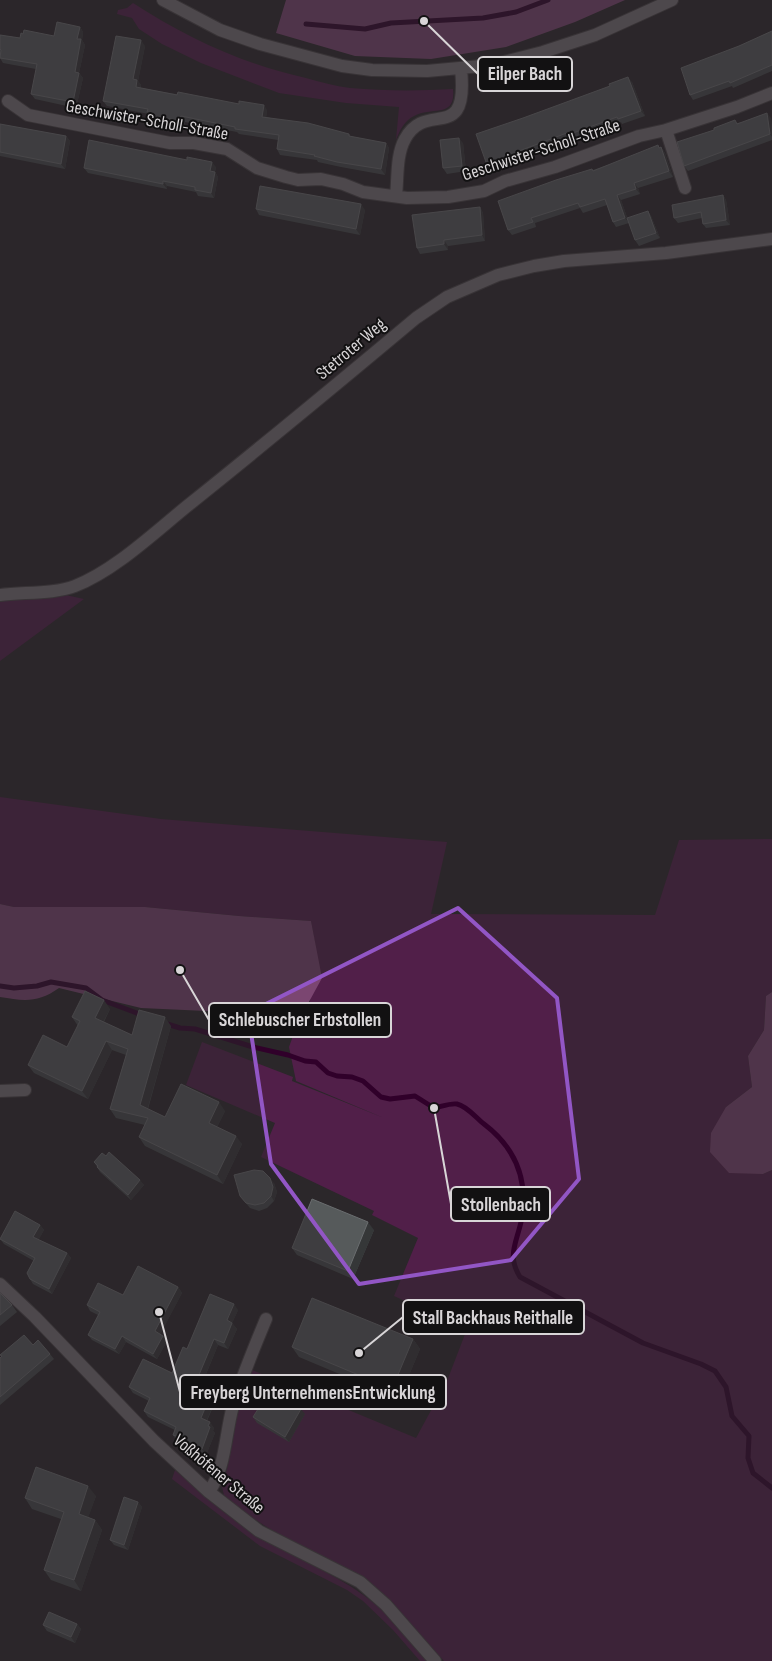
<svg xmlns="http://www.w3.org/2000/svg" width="772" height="1661" font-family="'Sofia Sans Condensed',sans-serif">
  <rect width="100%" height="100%" fill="#2b272a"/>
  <path fill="#511f49" d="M133,3C187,38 243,64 306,78C320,82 335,86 350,88C384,91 419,91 453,89C456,119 432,106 414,116C404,121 400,130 396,140L399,107L346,103L279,93L201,63L162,44L139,29L132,18L117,14L118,10L127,8Z
    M61,594L84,599L0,661V599Z
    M0,797L161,819L447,842L431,914L655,915L679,840L772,839V992L766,996L764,1030L748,1056L752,1087L726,1107L763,1174L772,1170V1661H444L398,1610L248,1515L224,1495L222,1487L228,1465L229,1439L250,1369L416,1438L447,1381L467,1329L394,1296L418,1238L372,1215L374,1211L261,1157L275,1123L186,1085L202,1042L293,1077L292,1081L384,1118L296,1081L289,1047L298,1022L310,1001L316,949L311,921L239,916L145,907H14L0,904Z
    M175,1470C201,1493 228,1518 258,1536C294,1558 337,1574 370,1600C392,1617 409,1640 427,1661H420L393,1630L363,1601L347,1590L260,1546L172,1479Z"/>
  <path fill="#7b4671" d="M286,0H625L575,22L506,47L431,59L355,56L276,33Z
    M0,904L14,907H145L239,916L311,921L322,978L298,1022L228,1012L141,1008L59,988C38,1003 24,1001 0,997Z
    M772,992V1170L763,1174L729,1173L710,1152L711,1133L726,1107L752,1087L748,1056L764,1030L766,996Z"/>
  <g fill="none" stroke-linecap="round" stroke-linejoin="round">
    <path stroke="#30002a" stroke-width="5" d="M306,24L365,29L391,23L483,18L516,12L548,0
      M0,986L14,988L37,986L51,982L86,988L102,1000L142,1015
      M164,1023L180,1028L195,1029L253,1047L288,1055L305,1061L316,1062L328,1073L337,1076L352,1077L363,1081L381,1097L390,1099L415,1096L434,1108C440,1107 450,1103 457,1104C467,1106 476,1118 484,1124C517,1149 529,1181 521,1222C516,1244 507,1256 520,1277L643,1343L701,1364L715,1371L726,1387L732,1416L749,1436L748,1458L753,1473L772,1488"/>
    <defs>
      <path id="minor" d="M163,0L220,30L260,44L342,66L372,70L427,71L492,65L543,52L595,35L672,0
        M8,101L28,115L170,143H194L227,149L257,168L286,177L298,180L321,179L343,184L363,192L407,198L448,197L484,191L505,181L555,167L639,136L666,130L737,107L772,93
        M666,130L685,188
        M396,196C398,178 396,155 405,139C426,99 469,146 461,69
        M0,595C22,592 55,594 75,586C116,570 157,530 191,503C267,442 342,380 416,318L447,297L498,275L534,266L564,261L666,253L772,239
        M0,1091L25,1090
        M0,1284L35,1317L154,1441L209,1492L259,1531L360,1582L386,1605L435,1661
        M209,1492C226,1467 225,1434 233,1406C242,1376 254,1348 266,1319"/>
    </defs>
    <use href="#minor" stroke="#474346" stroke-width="14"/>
    <use href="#minor" stroke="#767175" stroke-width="12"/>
  </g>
  <path fill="#464b4c" d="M80,27L83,32L82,40L85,45L79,73L83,78L76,108L35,99L31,94L36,69L3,63L0,58V35L20,38L54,36Z
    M772,31V71L733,88L732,86L693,100L690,95L739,46Z
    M145,46L138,81L141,85V88L267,110L266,117L349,134L351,137L386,143L389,148L385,175L341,167L318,162L317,160L280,155L277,149L278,140L239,134L237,132L185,122L184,126L157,121L154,117H151L149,114L107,106L103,101Z
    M632,82L645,116L622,124L621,122L577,138L576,136L523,156L524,158L490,170L487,165Z
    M771,118L772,129V140L688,171L684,166L737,123Z
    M0,124L66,136L70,141L65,169L0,156Z
    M463,143L466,171L447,174L443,168Z
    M661,147L665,153L673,177L638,188L640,194L621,200L629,223L616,227L613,222L607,205L583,213L580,208L535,223L536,227L512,235L508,230L593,170Z
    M216,167L215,172L218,177L214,198L198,196L196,192L167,186V189L88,173L84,168Z
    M723,195L726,200L730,225L706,228L703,224L702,218L678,223L674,218Z
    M480,207L483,213L485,241L448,246V250L420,254L417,248Z
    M256,209L365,210L360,235L259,215Z
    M648,211L651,216L660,238L639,246L635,240Z
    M110,1009L104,1022L132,1035L171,1026L148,1109L165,1117L225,1111L217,1127L242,1144L223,1184L145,1146L139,1137L145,1125L116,1118L110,1109L126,1055L112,1050L88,1099L34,1073L28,1065L67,1047L78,1026L72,1017Z
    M106,1156L144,1185L131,1200L100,1172L94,1162Z
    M274,1183L277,1192L274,1201L267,1208L259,1211L250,1208L240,1196Z
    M40,1225L44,1230L38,1240L67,1253L71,1258L52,1294L33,1284L30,1279L34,1261L4,1244L0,1239Z
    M374,1230L353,1279L297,1255L292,1248Z
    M178,1287L182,1293L160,1334L163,1336L167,1341L157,1359L126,1342L119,1354L92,1340L88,1335L98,1315L90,1311L87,1305L123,1295Z
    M0,1293L12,1305L17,1312L0,1326Z
    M238,1310L232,1323L237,1329L228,1349L218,1345L202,1384L213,1389L218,1395L207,1421L214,1428L213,1431L215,1433L206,1455L182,1446L180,1442L177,1441L173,1435L175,1430L148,1417L144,1411L149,1401L133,1393L129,1387L172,1373L187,1349Z
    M413,1339L420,1349L399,1399L299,1357L292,1347Z
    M33,1345L50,1354L54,1359L0,1405V1358Z
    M305,1414L289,1442L257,1423L253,1417Z
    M96,1496L88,1517L95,1520L102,1530L81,1591L51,1580L44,1570L61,1519L32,1509L25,1498Z
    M138,1502L142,1507L128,1550L114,1545L110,1540Z
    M77,1624L81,1629L75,1643L47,1631L43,1625Z"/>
  <path fill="#353738" d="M80,27L83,32L82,40L85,45L79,73L83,78L76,108L73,102L77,39Z
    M141,40L145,46L138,81L141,85L140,92L136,87L133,79Z
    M628,77L632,82L645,116L641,111Z
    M264,105L267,110L266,122L262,117Z
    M767,113L771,118L772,137L770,134Z
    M181,116L185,122L184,126L181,121Z
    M66,136L70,141L65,169L61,164Z
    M459,138L463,143L466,171L462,166Z
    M386,143L389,148L385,175L381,169Z
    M661,147L665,153L673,177L669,171Z
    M212,162L216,167L215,172L218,177L214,198L211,193L210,171Z
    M163,181L167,186V189L163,184Z
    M634,183L638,188L640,194L636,189Z
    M617,195L621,200L629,223L625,218Z
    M723,195L726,200L730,225L726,220Z
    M361,204L365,210L360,235L356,229Z
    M480,207L483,213L485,241L482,235Z
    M648,211L651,216L660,238L656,233Z
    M444,240L448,246V250L444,244Z
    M104,1000L110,1009L101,1026L95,1018Z
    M165,1017L171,1026L146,1114L140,1105Z
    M106,1041L112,1050L88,1099L82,1091Z
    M219,1102L225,1111L215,1131L209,1123Z
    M236,1136L242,1144L223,1184L217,1175Z
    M270,1178L274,1183L277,1192L274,1201L271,1196Z
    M140,1180L144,1185L131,1200L128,1195Z
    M368,1222L374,1230L353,1279L348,1271Z
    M40,1225L44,1230L37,1243L33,1237Z
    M67,1253L71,1258L52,1294L49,1289Z
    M178,1287L182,1293L159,1337L155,1331Z
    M234,1304L238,1310L231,1326L227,1320Z
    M232,1323L237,1329L228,1349L224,1343Z
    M122,1336L126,1342L119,1354L115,1349Z
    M163,1336L167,1341L157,1359L153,1354Z
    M214,1339L218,1345L200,1388L196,1382Z
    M413,1339L420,1349L399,1399L392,1389Z
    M213,1389L218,1395L205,1424L201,1418Z
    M301,1409L305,1414L289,1442L285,1437Z
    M210,1422L214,1428L213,1431L215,1433L206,1455L202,1449Z
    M88,1486L96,1496L86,1524L79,1514Z
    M138,1502L142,1507L128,1550L124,1545Z
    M95,1520L102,1530L81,1591L74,1580Z
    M77,1624L81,1629L75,1643L71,1637Z"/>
  <path fill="#565a5b" stroke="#6a6d6f" d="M57,22L80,27L77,39H81L75,72L79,73L73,102L31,94L37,64L0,58L1,50L0,49V35L20,38L21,33L23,34L24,30L54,36Z
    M772,31V65L730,83L729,81L690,95L681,68L739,46Z
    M116,36L141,40L133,79L137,80L136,87L177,95L178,92L239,104V101L264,105L262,117L308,123L349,134V136L386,143L381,169L337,162L314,156L315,155L277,149L279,135L235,129V127L181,116V121L153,116V113L147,112L148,109L103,101Z
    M628,77L641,111L618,119L617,117L573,133L572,131L519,151L520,153L487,165L476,134L523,118L610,86L609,84Z
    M767,113L770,134L684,166L677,142L714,130V128L735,120L737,124Z
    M0,124L66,136L61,164L0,152Z
    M459,138L462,166L443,168L440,140Z
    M89,140L187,160V157L212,162L210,171L215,172L211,193L195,190V187L163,181V184L84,168Z
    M658,145L659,148L661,147L669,171L634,183L636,189L617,195L625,218L613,222L605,199L580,207L578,203L531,218L533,222L508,230L498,201L556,180L592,169L593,171Z
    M260,186L361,204L356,229L256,209Z
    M723,195L726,220L703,224L701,212L674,218L672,205Z
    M480,207L482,235L444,240V244L417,248L412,215Z
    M648,211L656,233L635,240L627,218Z
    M85,991L104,1000L95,1018L132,1035L139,1010L165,1017L140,1105L165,1117L181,1084L219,1102L209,1123L236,1136L217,1175L139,1137L148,1118L110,1109L128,1049L106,1041L82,1091L28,1065L43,1035L67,1047L80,1021L72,1017Z
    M109,1152L140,1180L128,1195L97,1167L98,1166L94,1162L102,1153L106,1156Z
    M254,1170L263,1171L270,1178L273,1187L271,1196L264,1203L255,1205L246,1203L240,1196L234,1175Z
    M312,1199L368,1222L348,1271L292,1248Z
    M15,1211L40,1225L33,1237L67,1253L49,1289L30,1279L27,1273L35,1258L0,1239Z
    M138,1266L178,1287L155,1331L163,1336L153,1354L122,1336L115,1349L88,1335L100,1312L87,1305L98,1283L123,1295Z
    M0,1293L12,1305L0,1315Z
    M210,1294L234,1304L227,1320L232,1323L224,1343L214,1339L196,1382L213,1389L201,1418L210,1422L208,1426L210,1427L202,1449L178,1440L179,1437L173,1435L176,1427L144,1411L150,1398L129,1387L143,1359L172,1373L183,1347L187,1349Z
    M312,1298L413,1339L392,1389L292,1347Z
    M24,1335L33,1345L38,1340L50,1354L0,1397V1358L2,1356L0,1355Z
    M270,1390L301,1409L285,1437L253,1417Z
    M36,1467L88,1486L79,1514L95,1520L74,1580L44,1570L64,1512L25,1498Z
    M124,1497L138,1502L124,1545L110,1540Z
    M49,1612L77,1624L71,1637L43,1625Z"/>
  <path d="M0 0H772V1661H0ZM458,908L557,998L579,1179L511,1260L359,1284L271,1164L248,1013Z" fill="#2b272a" fill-opacity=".55" fill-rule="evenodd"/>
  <path fill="none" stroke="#9256c5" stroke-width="4" stroke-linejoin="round" d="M458,908L557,998L579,1179L511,1260L359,1284L271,1164L248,1013Z"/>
  <g text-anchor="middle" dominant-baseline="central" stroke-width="4" stroke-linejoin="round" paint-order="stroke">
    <g font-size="18" fill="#d8d5d7" stroke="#121112">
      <text transform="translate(147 120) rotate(10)">Geschwister-Scholl-Straße</text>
      <text transform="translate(541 150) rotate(-18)">Geschwister-Scholl-Straße</text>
      <text transform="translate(351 349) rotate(-40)">Stetroter Weg</text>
      <text transform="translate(219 1474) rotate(40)">Voßhöfener Straße</text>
    </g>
  </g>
  <path fill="none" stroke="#d8d5d7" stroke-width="2" d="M424 21L478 74M180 970L209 1020M434 1108L451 1204M359 1353L403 1317M159 1312L180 1392"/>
  <g fill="#d8d5d7" stroke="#121112" stroke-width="2">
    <circle cx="424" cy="21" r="5"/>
    <circle cx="180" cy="970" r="5"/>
    <circle cx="434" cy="1108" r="5"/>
    <circle cx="359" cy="1353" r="5"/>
    <circle cx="159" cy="1312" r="5"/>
  </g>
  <g fill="#121112" stroke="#d8d5d7" stroke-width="2">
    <rect x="478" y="57" width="94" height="34" rx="5"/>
    <rect x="209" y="1003" width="182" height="34" rx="5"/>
    <rect x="451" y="1187" width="99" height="34" rx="5"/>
    <rect x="403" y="1300" width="181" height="34" rx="5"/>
    <rect x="180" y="1375" width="266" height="34" rx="5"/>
  </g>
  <g font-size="19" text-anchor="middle" font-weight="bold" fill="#d8d5d7">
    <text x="525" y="80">Eilper Bach</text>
    <text x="300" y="1026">Schlebuscher Erbstollen</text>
    <text x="501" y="1211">Stollenbach</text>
    <text x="493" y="1324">Stall Backhaus Reithalle</text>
    <text x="313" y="1399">Freyberg UnternehmensEntwicklung</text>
  </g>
</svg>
